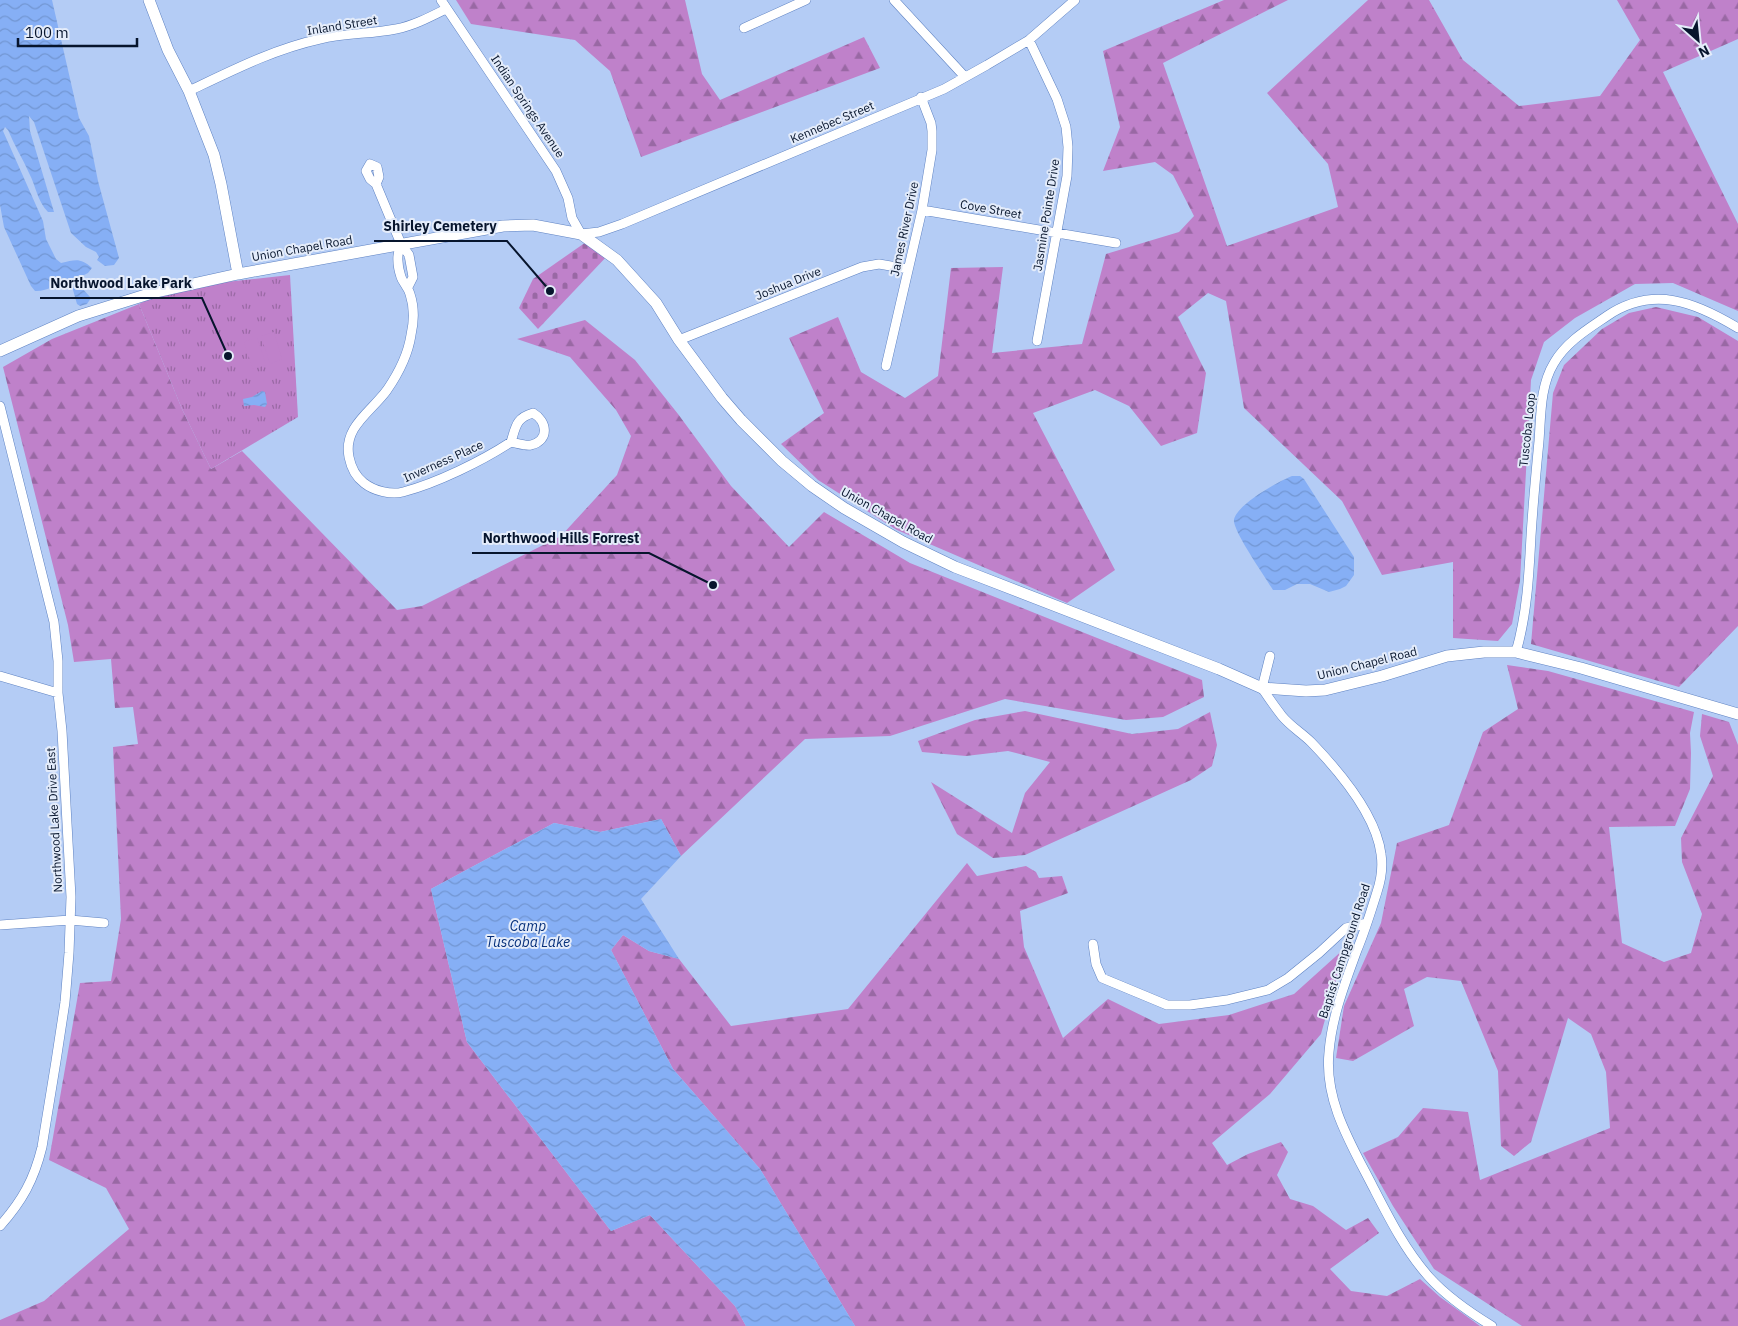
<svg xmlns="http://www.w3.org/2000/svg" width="1738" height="1326" font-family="'IBM Plex Sans',sans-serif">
  <defs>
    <pattern id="forest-firs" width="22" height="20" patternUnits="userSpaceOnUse" patternTransform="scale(1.25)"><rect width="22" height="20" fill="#bf81ca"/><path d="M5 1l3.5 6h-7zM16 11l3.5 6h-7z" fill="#9968a4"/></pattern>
    <pattern id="cemetery-stones" width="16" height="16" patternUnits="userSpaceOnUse" patternTransform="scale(1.25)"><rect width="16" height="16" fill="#bf81ca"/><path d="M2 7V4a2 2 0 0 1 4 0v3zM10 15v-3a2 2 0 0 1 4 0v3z" fill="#9968a4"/></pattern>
    <pattern id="park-tufts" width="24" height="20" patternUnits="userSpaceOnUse" patternTransform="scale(1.25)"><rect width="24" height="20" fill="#bf81ca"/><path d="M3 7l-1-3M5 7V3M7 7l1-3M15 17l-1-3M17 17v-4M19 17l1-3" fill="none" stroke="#9968a4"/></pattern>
    <pattern id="water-waves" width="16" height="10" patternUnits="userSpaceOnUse" patternTransform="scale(1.25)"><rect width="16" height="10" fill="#86aff5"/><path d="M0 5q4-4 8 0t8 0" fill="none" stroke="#7296d2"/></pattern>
  </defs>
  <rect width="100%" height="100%" fill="#b4ccf5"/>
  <path fill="url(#forest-firs)" d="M456,0H685L702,74L720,100L864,37L880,68L641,157L610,71L575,40L471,24Z
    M1224,0H1288L1163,63L1227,246L1338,207L1328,164L1267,93L1368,0H1429L1463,60L1519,106L1600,96L1640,40L1617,0H1738V39L1663,72L1738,224V311L1673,283L1635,284L1575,318L1544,342L1531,380L1520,581L1512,624L1498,641L1453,638V562L1382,575L1342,501L1244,408L1226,301L1208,293L1178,317L1206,373L1197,433L1161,446L1129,406L1095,390L1033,413L1115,570L1067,603L897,530L818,480L781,444L824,413L789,338L838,317L861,372L905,398L938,376L951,268L1003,267L992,353L1082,344L1106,254L1179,232L1194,216L1173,175L1155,162L1103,171L1120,127L1103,51Z
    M139,304L182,409L211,469L242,451L397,610L422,606L561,536L617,475L631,436L616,410L570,357L517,339L585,320L635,360L678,414L731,486L789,547L824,512L910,563L1202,680L1204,697L1163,717L1126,720L1005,699L890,736L805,739L681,856L661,819L600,832L554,823L431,889L467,1042L611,1231L650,1215L735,1306L746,1326H0V1320L44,1301L129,1229L106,1188L49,1160L80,983L111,981L121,919L113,747L138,744L133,707L115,708L111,659L74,662L68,625L3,367L52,339Z
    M1656,307L1698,317L1738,341V626L1679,687L1531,644L1553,393L1564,365L1602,329L1629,313Z
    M1507,665L1548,671L1694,712L1690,733L1691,753L1690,789L1675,826L1609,827L1622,943L1664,962L1691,953L1702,914L1682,862L1681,838L1713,776L1700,736L1702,714L1729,722L1738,745V1326H1522L1434,1269L1393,1206L1363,1153L1398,1137L1423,1108L1468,1112L1480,1180L1610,1128L1606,1072L1591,1034L1568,1018L1531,1142L1514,1156L1501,1146L1498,1071L1461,981L1427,977L1404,989L1414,1026L1353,1061L1336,1058L1344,1006L1381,923L1397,843L1449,825L1483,732L1518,709Z
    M1025,711L1132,734L1178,729L1210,712L1217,745L1212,766L1191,780L1025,855L993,858L957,834L931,782L1012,833L1025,793L1050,762L1008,751L966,756L922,752L918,741L975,720Z
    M967,863L977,876L1026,866L1036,872L1039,878L1062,876L1068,893L1020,911L1024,947L1063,1038L1108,999L1159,1024L1229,1015L1294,994L1345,948L1321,1034L1270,1094L1212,1143L1227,1165L1248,1154L1281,1142L1288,1152L1277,1175L1290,1199L1313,1206L1346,1230L1368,1218L1379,1233L1330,1269L1351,1291L1387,1296L1420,1279L1440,1297L1480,1326H855L760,1169L673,1069L611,950L623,935L649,951L679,959L731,1026L848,1009Z"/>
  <path fill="url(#cemetery-stones)" d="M589,240L609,254L538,329L519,308L533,279Z"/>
  <path fill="url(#park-tufts)" d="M290,275L298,417L211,469L182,409L139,304L170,288Z"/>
  <path fill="#bf81ca" d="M274,332L282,359L270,364L261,336Z
    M257,337L266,365L253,369L244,342Z"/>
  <path fill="url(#water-waves)" d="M0,0H52L79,118L89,136L98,181L119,258L114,265L105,266L97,260L99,257L96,252L86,247L71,233L34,122L29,116L30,131L54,212H48C37,201 36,186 29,173C23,159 14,145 8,130L5,127L3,131L43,221L46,239L56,259L61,263C75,260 80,257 92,268L88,273L80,277L81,287L91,298L87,304L80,306L77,304L71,283C59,282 47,292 35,291L31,286L4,227L0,205Z
    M262,391L265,392L267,404L265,407L254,405L244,406L243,399L252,397Z
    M1292,476H1300L1304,479L1354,557V575L1346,586L1340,589L1329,592L1310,584H1297L1285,590H1273C1264,575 1237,537 1234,522C1232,507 1279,481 1292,476Z
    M661,819L681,856L641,899L679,959L649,951L623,935L611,950L673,1069L760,1169L855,1326H746L735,1306L650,1215L611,1231L467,1042L431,889L554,823L600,832Z"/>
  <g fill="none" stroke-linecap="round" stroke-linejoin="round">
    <defs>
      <path id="minor" d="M441,0L556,171L568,198L572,218L581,234L599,232L622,224L944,89L987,65L1029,40L1075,0
        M894,0L965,77
        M744,28L806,0
        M1029,40L1057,99L1066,127L1068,147L1067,176L1037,341
        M189,91C231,71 274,49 320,39C345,33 371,34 396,29C413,26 430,17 446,9
        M370,164L377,167L379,177L376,184L370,179L366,171Z
        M376,184L401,244
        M922,210L1116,243
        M408,287L413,277L409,255L401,244C396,255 397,265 401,277C403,283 408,287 410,294C414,306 414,322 411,335C408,355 398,374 387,390C371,412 343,427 349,457C351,467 356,477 364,483C374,491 391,495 403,492C437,483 482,461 511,442
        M679,340L862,267L879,264L908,269
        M886,366L922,210L932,150V131L931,123L921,97
        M0,406L54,622L58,661V693L62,731L71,897L69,953L65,1002L56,1061L42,1147C34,1180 22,1201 0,1226
        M533,413C547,421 550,440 531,445C525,446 517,443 511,442C516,426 516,418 533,413Z
        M1516,652C1527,614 1529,575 1531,536C1533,504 1536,472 1539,441C1541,415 1540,386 1554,363C1566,342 1588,329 1607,316C1653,285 1695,302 1738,328
        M1270,656L1262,688C1268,697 1275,707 1282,716C1290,726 1302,733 1311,742C1338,770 1376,814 1381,854C1383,867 1381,880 1377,892C1371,911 1365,931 1357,950C1345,983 1332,1016 1329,1052C1324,1101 1351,1144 1373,1187C1389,1218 1405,1250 1429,1277C1447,1297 1469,1312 1492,1326
        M0,676L58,693
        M0,925L70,920L104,923
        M1093,944L1096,964L1102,978L1167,1005H1190L1227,1000L1268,990L1288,978L1319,953L1346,928L1367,923"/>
      <path id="tertiary" d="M149,0L168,50L189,91L214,155L221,184L238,274
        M0,351L78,316L152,293L238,274L503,226L533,225L581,234L617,260L656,303L679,340L722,398L741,420L782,461L812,486L844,508L903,542L955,567L1219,669L1262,688L1306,691L1325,690L1382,676L1447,656L1484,652H1516L1581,668L1738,714"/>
    </defs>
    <use href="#minor" stroke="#5e82c2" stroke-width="10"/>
    <use href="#tertiary" stroke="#5e82c2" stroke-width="12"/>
    <use href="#minor" stroke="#fff" stroke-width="9"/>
    <use href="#tertiary" stroke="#fff" stroke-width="11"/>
  </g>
  <g text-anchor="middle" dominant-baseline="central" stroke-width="4" stroke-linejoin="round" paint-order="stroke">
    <g font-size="12" fill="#07152d" stroke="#e4ecfa">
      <text transform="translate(342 25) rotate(-9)">Inland Street</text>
      <text transform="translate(528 106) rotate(56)">Indian Springs Avenue</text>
      <text transform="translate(832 122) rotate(-23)">Kennebec Street</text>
      <text transform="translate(991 209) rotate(10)">Cove Street</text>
      <text transform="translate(1046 215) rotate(-81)">Jasmine Pointe Drive</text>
      <text transform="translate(904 229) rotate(-78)">James River Drive</text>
      <text transform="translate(302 248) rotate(-10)">Union Chapel Road</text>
      <text transform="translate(788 283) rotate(-22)">Joshua Drive</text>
      <text transform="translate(1527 430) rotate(-84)">Tuscoba Loop</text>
      <text transform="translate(443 461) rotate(-24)">Inverness Place</text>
      <text transform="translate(887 515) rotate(29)">Union Chapel Road</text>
      <text transform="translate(1367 663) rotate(-14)">Union Chapel Road</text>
      <text transform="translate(54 820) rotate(-93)">Northwood Lake Drive East</text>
      <text transform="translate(1344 951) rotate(-72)">Baptist Campground Road</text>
    </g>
    <g font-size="14" font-style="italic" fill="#07317c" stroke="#e4ecfa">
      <text x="528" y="926">Camp<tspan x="528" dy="16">Tuscoba Lake</tspan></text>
    </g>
  </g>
  <path fill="none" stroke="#07152d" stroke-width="2" d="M550 291L507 241H374M228 356L202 298H40M713 585L649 553H472"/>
  <g fill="#07152d" stroke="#e4ecfa" stroke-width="2">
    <circle cx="550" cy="291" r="5"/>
    <circle cx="228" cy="356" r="5"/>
    <circle cx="713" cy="585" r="5"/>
  </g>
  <g font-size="14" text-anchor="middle" font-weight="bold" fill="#07152d" stroke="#e4ecfa" stroke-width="4" stroke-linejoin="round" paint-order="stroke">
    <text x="440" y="231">Shirley Cemetery</text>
    <text x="121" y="288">Northwood Lake Park</text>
    <text x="561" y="543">Northwood Hills Forrest</text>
  </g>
  <g transform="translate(1698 40) rotate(153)" stroke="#e4ecfa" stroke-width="4" paint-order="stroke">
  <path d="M0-4L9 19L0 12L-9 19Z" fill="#07152d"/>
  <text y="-8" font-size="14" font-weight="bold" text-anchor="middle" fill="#07152d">N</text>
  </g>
  <path d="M18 38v8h119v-8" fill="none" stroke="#07152d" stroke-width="2.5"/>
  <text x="25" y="38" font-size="15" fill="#07152d" stroke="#e4ecfa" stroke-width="4" paint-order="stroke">100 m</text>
</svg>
